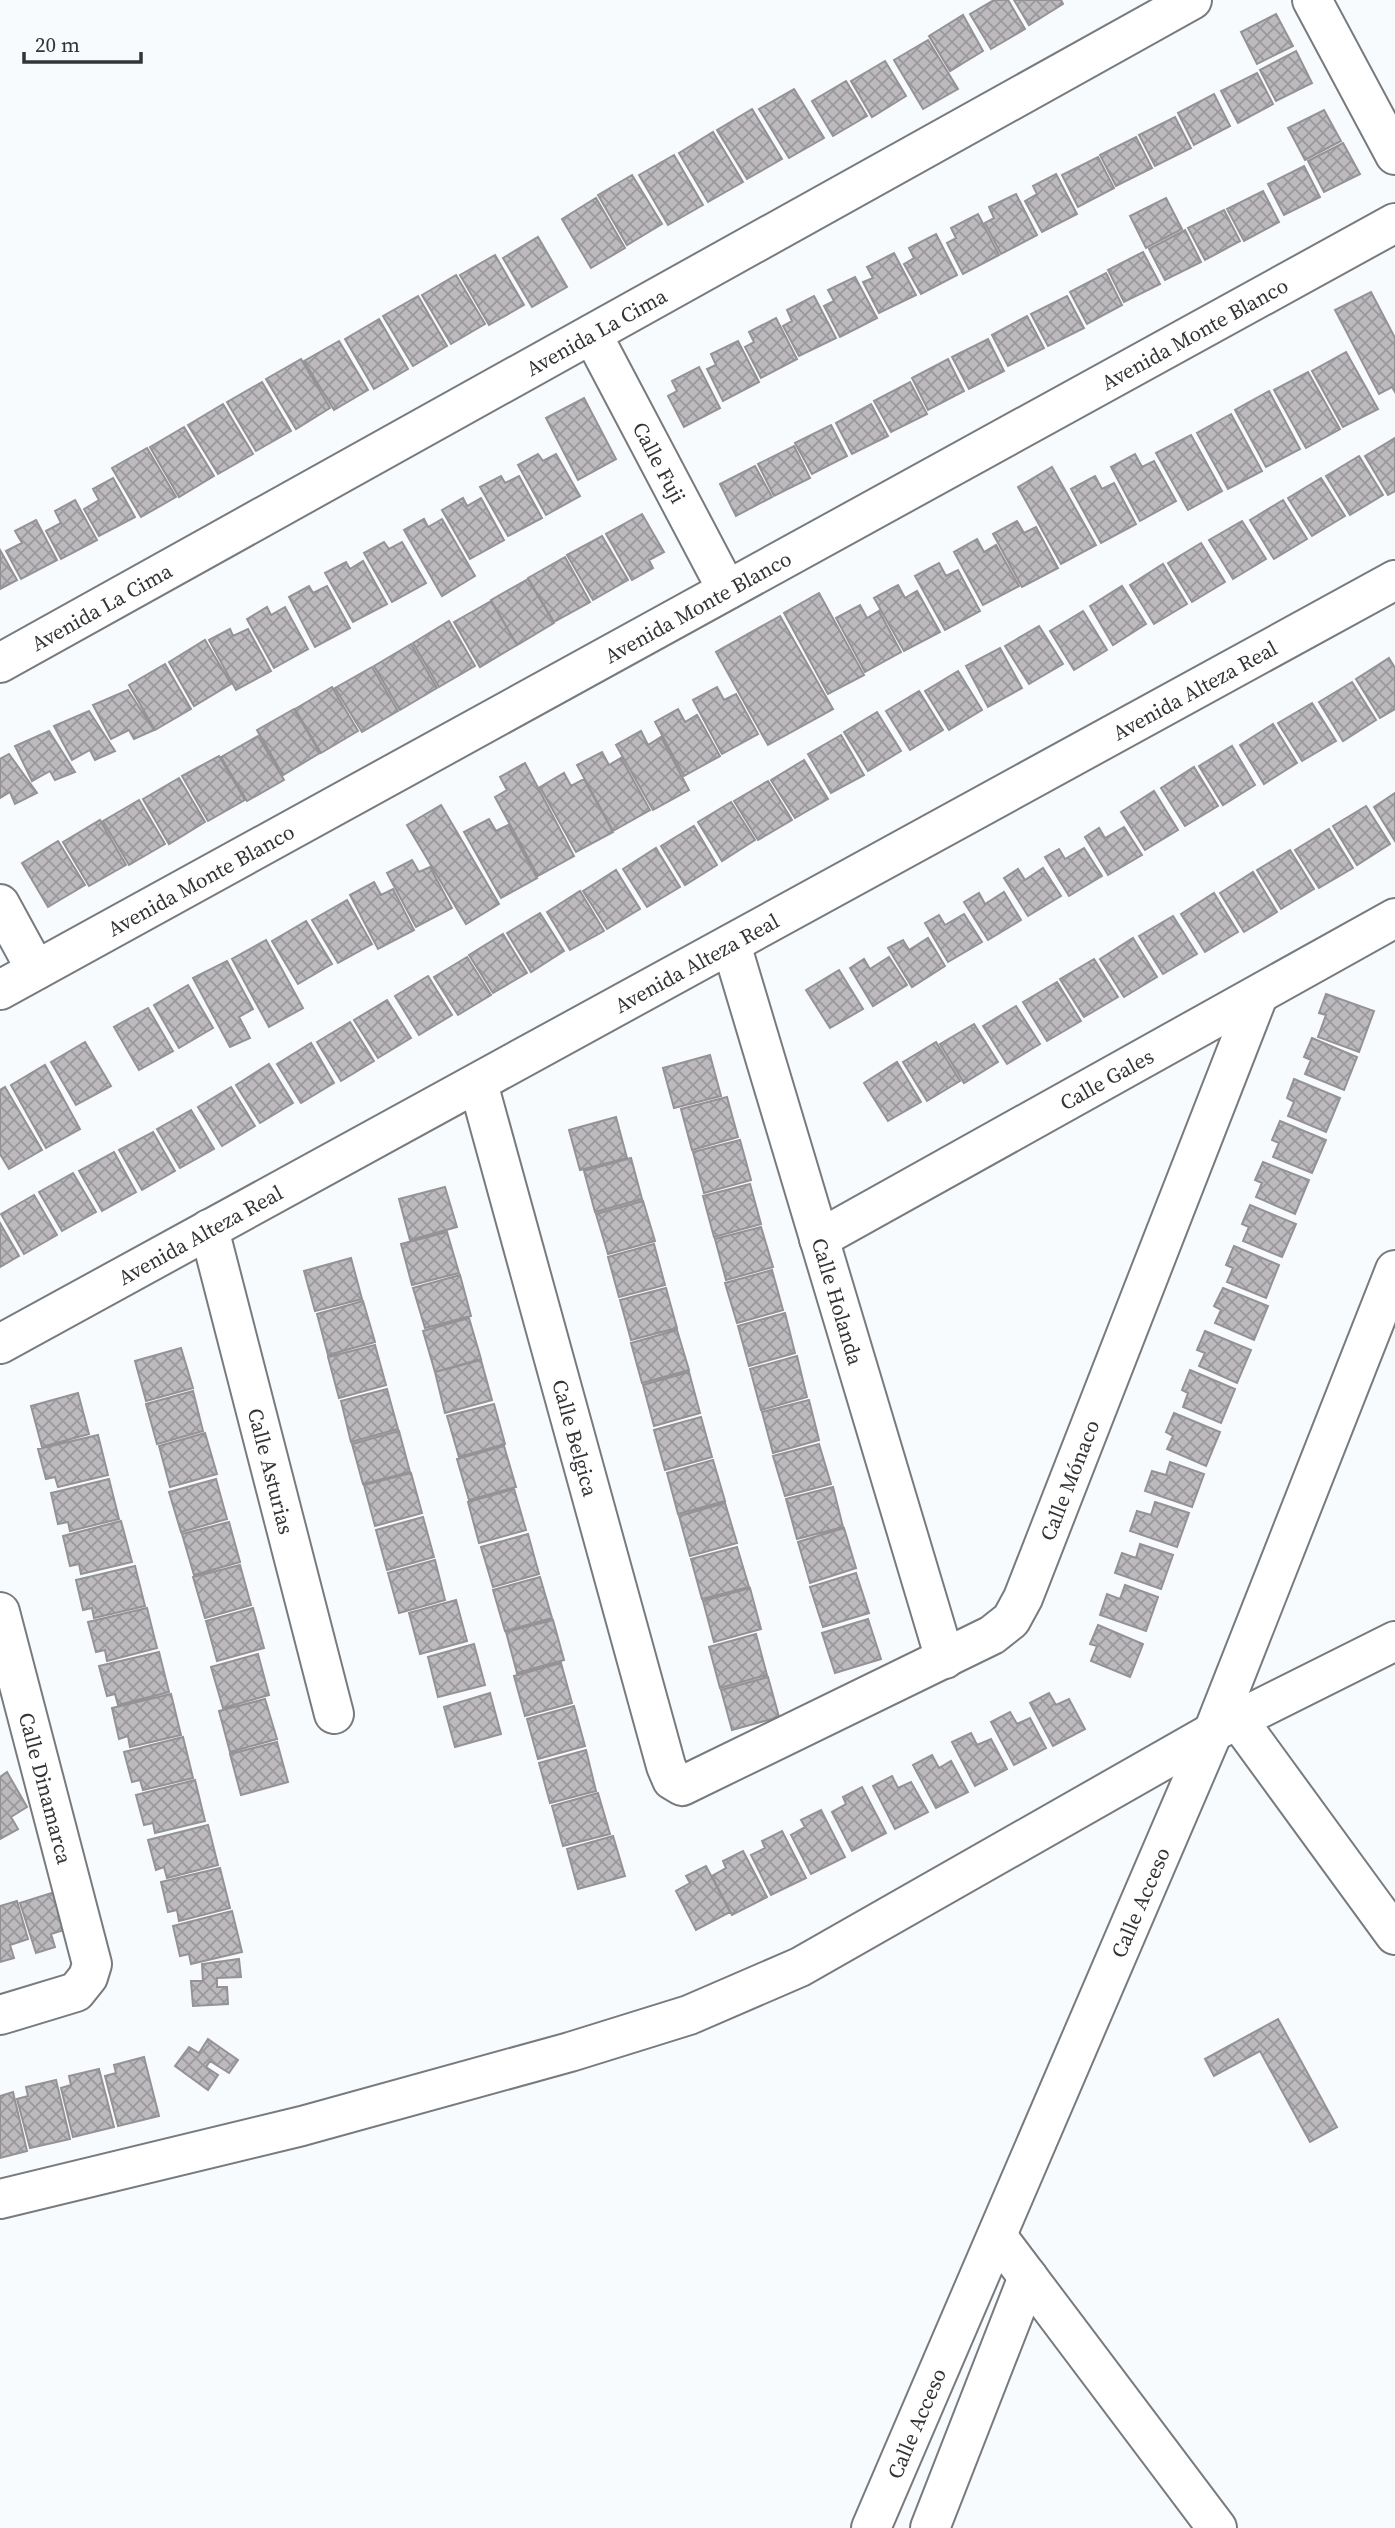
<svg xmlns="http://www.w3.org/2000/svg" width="1395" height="2528" font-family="'Source Serif 4',serif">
  <defs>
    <pattern id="building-cross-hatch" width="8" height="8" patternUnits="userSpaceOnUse" patternTransform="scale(1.75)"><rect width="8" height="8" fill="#bdbabe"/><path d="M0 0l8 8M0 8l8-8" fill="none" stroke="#9a989b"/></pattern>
  </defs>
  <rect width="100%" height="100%" fill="#f7fbfd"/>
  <path fill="url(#building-cross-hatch)" stroke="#949295" stroke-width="2" d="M994,0H1008L1025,29L991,49L970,14Z
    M1014,0H1061L1063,4L1029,25Z
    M1276,14L1293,46L1257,64L1241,32Z
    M963,15L983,51L950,71L929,36Z
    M928,40L958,89L923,109L894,60Z
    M1296,51L1312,83L1276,101L1260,70Z
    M885,61L906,96L872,117L851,81Z
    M1257,73L1273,104L1238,123L1221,91Z
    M846,81L867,116L833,136L812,101Z
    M794,89L824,138L789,158L759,109Z
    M1214,94L1230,126L1194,145L1178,113Z
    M752,109L782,159L747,179L717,130Z
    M1324,110L1341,141L1305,160L1288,128Z
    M1175,117L1191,148L1155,166L1139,135Z
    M713,132L743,182L708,202L679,153Z
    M1136,137L1152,168L1116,186L1100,155Z
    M1343,143L1360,174L1324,192L1308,161Z
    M674,155L703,205L668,225L639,175Z
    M1098,157L1114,188L1078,207L1062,175Z
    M1304,166L1320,197L1284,215L1268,184Z
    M1056,174L1077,214L1042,232L1025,201L1037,194L1033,186Z
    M632,175L662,224L627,245L598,195Z
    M1263,191L1279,222L1244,241L1227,209Z
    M1016,194L1037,235L1001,254L985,223L994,218L989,207Z
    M596,198L625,248L591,268L562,219Z
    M1166,198L1182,229L1146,248L1130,216Z
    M1224,210L1240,241L1205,260L1188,228Z
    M978,214L999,255L963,274L947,243L956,238L951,228Z
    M1185,230L1201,262L1165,280L1149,249Z
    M936,234L957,275L921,294L904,264L914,258L909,248Z
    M538,237L567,287L532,307L503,258Z
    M1143,252L1160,284L1124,302L1108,270Z
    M894,253L916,295L879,313L863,282L873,278L867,267Z
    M495,255L524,305L489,325L460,275Z
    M1106,273L1122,305L1087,324L1070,292Z
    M456,275L485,324L451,344L422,295Z
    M855,277L877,318L840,337L824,306L834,301L828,290Z
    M1371,292L1395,338V392L1392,387L1379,394L1335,310Z
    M418,296L447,346L413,366L383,316Z
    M814,296L836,338L799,356L783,326L792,321L787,310Z
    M1067,296L1084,328L1048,346L1031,314Z
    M1027,316L1044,348L1008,366L992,335Z
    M776,318L797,359L761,378L745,347L754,342L749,332Z
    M379,319L408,369L374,389L345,339Z
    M988,339L1004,371L969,389L952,357Z
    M339,341L368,390L334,410L304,361Z
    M738,341L759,382L723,401L707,369L716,365L711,354Z
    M1346,352L1378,409L1343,427L1312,371Z
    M301,359L330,408L296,429L266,379Z
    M948,359L964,391L928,410L912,378Z
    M699,367L720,408L684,427L668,396L677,391L672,381Z
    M1308,372L1340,429L1306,448L1274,390Z
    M262,382L291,431L256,451L227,402Z
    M910,382L927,414L891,432L874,401Z
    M1269,391L1300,449L1266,467L1235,410Z
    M584,398L616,459L578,480L546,418Z
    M223,404L253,454L218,474L188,425Z
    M871,404L888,436L852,454L836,423Z
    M1231,414L1262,471L1228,489L1197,433Z
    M831,425L847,456L812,474L795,443Z
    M184,427L214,476L179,497L150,447Z
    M1191,435L1222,491L1188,510L1156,453Z
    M1395,438V491L1388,495L1365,456Z
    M794,446L810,478L774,496L758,464Z
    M147,448L176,497L141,517L112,468Z
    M538,454L543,461L556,454L580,496L546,515L518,465Z
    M1135,454L1142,467L1154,461L1176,501L1140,521L1111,467Z
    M1359,456L1383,495L1350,515L1326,476Z
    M755,466L772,497L736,516L720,484Z
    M1052,467L1096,545L1061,564L1018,487Z
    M501,476L505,483L519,476L542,518L508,536L480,487Z
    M1095,476L1102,489L1114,483L1136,524L1101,543L1071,489Z
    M113,478L135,517L99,536L84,509L99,500L93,489Z
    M1321,478L1345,516L1312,536L1288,498Z
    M463,498L467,506L481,498L504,540L470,559L442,510Z
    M75,500L97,540L61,559L46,531L61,523L55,511Z
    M1283,500L1307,539L1274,559L1250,520Z
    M642,514L664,552L649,560L653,568L632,580L606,534Z
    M424,519L428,527L442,519L475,576L442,596L404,530Z
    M36,520L57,560L21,579L6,551L22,543L15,531Z
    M1017,521L1024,533L1036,527L1058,568L1022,587L993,534Z
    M1242,521L1266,559L1233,579L1209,540Z
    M602,536L628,580L593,600L567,555Z
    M977,539L984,552L996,545L1019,586L983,605L954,552Z
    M384,542L389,549L402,542L426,583L392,602L364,553Z
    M1201,543L1225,582L1192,602L1168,563Z
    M0,550L17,580L0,589Z
    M565,557L590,602L554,622L528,578Z
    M363,561L387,604L353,622L325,573L346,562L350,569Z
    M939,563L946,576L958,570L980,611L945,630L915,576Z
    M1163,564L1187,604L1154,624L1130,585Z
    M528,579L554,623L517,645L491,600Z
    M898,585L905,598L917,591L940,632L904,651L874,598Z
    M309,586L313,593L327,586L350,628L315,647L289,597Z
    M1122,586L1146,624L1113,645L1090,606Z
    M819,593L864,675L828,694L784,613Z
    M491,601L517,645L480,667L454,622Z
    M860,605L867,618L879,611L901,652L865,672L836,618Z
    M267,607L271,615L285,607L308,649L274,668L247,619Z
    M1083,611L1107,650L1074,670L1050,631Z
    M780,616L833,709L768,745L716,652Z
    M449,621L475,666L439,687L413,643Z
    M1039,626L1063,664L1029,684L1005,646Z
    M230,629L233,636L248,629L271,671L236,690L209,640Z
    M205,640L231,684L194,706L169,662Z
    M411,644L437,688L400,710L374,666Z
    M1000,648L1022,688L988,707L966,666Z
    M1389,658L1395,668V709L1380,718L1356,679Z
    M165,664L191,709L155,730L129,685Z
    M372,667L398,711L362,732L335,688Z
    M958,671L982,710L949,730L925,691Z
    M1352,682L1376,720L1343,741L1319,702Z
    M332,687L358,731L321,753L295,709Z
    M717,687L724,700L736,694L758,734L722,754L693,700Z
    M128,690L154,730L134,739L129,730L111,739L93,705Z
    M919,691L943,730L910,750L886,711Z
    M1312,703L1336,741L1302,761L1278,723Z
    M294,709L320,753L283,775L257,730Z
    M678,709L685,722L697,715L720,756L684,776L655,722Z
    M89,711L115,751L95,760L90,750L72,760L54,726Z
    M877,712L901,751L868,771L844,732Z
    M1273,724L1297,763L1264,784L1240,745Z
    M49,731L75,772L55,780L50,771L32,781L15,746Z
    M641,731L648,745L661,737L689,790L653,810L616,745Z
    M841,735L864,775L831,793L808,754Z
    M258,736L284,780L247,801L221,757Z
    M1232,746L1255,785L1223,805L1199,766Z
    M602,752L609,765L621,758L650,810L613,831L577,765Z
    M9,754L37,793L15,804L10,792L0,798V759Z
    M219,756L245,800L208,821L182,776Z
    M804,760L828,799L795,818L771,780Z
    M525,763L574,856L538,876L495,797L507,790L500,777Z
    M1194,767L1218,806L1185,826L1161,788Z
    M564,773L571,786L584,779L613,832L576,852L540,787Z
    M179,778L205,822L169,844L143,799Z
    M768,781L792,820L758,840L734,801Z
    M1154,791L1178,830L1145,850L1121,812Z
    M1395,793V841L1374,807Z
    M139,800L165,844L129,865L103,821Z
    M731,802L755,840L722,861L698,822Z
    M441,805L499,904L466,924L407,825Z
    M1366,806L1390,844L1357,865L1333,826Z
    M489,819L496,831L508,825L537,878L501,898L464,832Z
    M100,820L126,865L89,886L63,842Z
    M694,826L717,865L685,885L661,846Z
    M1124,827L1142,855L1108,875L1085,837L1099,828L1105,838Z
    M1329,829L1353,868L1319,888L1295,850Z
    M58,841L85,885L48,907L22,863Z
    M656,848L680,887L647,907L623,869Z
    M1084,848L1102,876L1069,896L1045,857L1059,849L1065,859Z
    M1290,850L1314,889L1281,909L1257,870Z
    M412,860L419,872L430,867L452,908L416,927L387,873Z
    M1043,868L1061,896L1028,916L1004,878L1018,869L1025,880Z
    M616,870L640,909L607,929L583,891Z
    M1253,872L1277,912L1244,932L1220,893Z
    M374,882L381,895L393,889L414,930L378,949L350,895Z
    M580,891L604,931L570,950L547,912Z
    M1004,892L1021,920L988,940L964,902L979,893L985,904Z
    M1214,893L1238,932L1205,952L1181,914Z
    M347,900L372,944L338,963L312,920Z
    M540,913L564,951L531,972L507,933Z
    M964,914L982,942L948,962L925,923L939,915L945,925Z
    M1173,916L1197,954L1163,974L1139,936Z
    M306,921L332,964L298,984L272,941Z
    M503,934L527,973L493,993L469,955Z
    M928,938L945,966L912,987L888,948L903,940L909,950Z
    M1133,938L1157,977L1124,997L1100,959Z
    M266,940L303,1008L269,1027L232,959Z
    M467,957L491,995L458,1015L434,977Z
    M889,957L907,985L873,1006L850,968L864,959L870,969Z
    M1094,959L1118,997L1084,1017L1060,979Z
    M227,961L253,1009L239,1017L250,1038L230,1047L193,978Z
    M839,970L863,1009L830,1028L806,990Z
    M428,976L452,1015L419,1035L395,996Z
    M1057,982L1081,1021L1047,1041L1023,1002Z
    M188,985L213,1028L179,1048L154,1005Z
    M1326,994L1374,1011L1359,1052L1318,1037L1326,1015L1319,1013Z
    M387,1000L411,1038L378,1058L354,1020Z
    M1016,1006L1040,1044L1007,1064L983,1026Z
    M148,1008L173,1051L139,1070L114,1027Z
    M350,1022L374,1061L341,1081L317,1042Z
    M974,1024L998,1062L964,1083L940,1044Z
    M1312,1038L1357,1057L1344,1090L1305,1074L1311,1060L1304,1057Z
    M85,1042L111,1086L76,1105L51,1062Z
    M936,1042L960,1081L927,1101L903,1062Z
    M311,1043L334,1083L301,1103L277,1064Z
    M710,1055L721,1096L674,1108L663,1068Z
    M897,1062L921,1102L888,1121L864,1083Z
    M269,1064L293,1103L260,1123L236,1085Z
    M45,1065L80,1129L46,1148L11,1085Z
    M1294,1079L1340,1098L1326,1132L1288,1116L1294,1102L1287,1098Z
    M5,1087L42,1150L9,1169L0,1154V1090Z
    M231,1087L255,1126L222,1146L198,1107Z
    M727,1097L738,1137L692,1150L681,1109Z
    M191,1110L214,1149L180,1168L157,1129Z
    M616,1117L627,1158L580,1170L569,1130Z
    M1280,1121L1326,1140L1312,1173L1273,1157L1279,1143L1272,1140Z
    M153,1132L175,1171L142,1190L119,1150Z
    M740,1140L751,1180L704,1193L693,1152Z
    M114,1152L136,1192L102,1211L79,1171Z
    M631,1158L642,1199L595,1212L584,1171Z
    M1263,1162L1309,1180L1295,1214L1256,1197L1262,1183L1255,1180Z
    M73,1173L96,1212L62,1231L39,1192Z
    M750,1184L761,1224L714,1237L703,1196Z
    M445,1187L457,1227L410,1240L399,1199Z
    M34,1195L57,1235L24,1254L1,1214Z
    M643,1201L655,1241L608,1254L596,1214Z
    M1250,1205L1296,1224L1282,1257L1243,1241L1249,1227L1242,1224Z
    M0,1223L19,1256L0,1267Z
    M761,1227L773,1267L726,1280L715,1239Z
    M447,1232L459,1273L412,1285L401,1244Z
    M654,1244L665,1285L619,1297L608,1257Z
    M1234,1246L1279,1265L1266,1298L1227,1282L1233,1268L1226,1265Z
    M351,1258L362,1299L315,1311L304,1271Z
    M772,1270L783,1310L737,1323L725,1283Z
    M460,1275L471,1316L425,1328L413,1288Z
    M666,1288L677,1328L631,1340L620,1300Z
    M1223,1288L1268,1306L1254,1340L1215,1323L1221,1310L1214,1306Z
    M363,1301L375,1342L328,1355L317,1314Z
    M785,1313L795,1353L749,1366L738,1326Z
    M469,1318L481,1359L435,1372L423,1331Z
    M677,1330L689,1370L642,1383L631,1343Z
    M1205,1331L1251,1350L1237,1383L1199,1366L1205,1353L1197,1350Z
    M375,1345L386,1385L339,1398L328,1357Z
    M181,1348L193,1388L146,1401L135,1361Z
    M797,1356L807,1397L761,1410L750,1369Z
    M481,1360L492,1400L445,1413L435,1372Z
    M1190,1370L1235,1389L1221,1423L1183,1407L1188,1393L1182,1390Z
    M689,1372L700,1413L654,1426L643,1385Z
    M387,1389L398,1429L351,1442L341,1401Z
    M193,1391L203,1431L157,1444L146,1404Z
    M78,1393L89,1434L42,1447L31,1406Z
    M809,1400L819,1440L773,1453L762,1412Z
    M494,1404L505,1444L459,1457L447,1416Z
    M1174,1413L1220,1432L1206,1466L1167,1449L1173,1436L1166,1432Z
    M701,1417L712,1457L665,1470L654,1430Z
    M399,1431L410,1472L363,1484L352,1444Z
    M205,1433L217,1474L170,1487L159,1446Z
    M98,1435L108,1475L58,1487L55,1477L46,1479L38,1449Z
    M819,1444L831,1484L785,1496L773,1456Z
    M504,1446L516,1487L469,1500L457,1459Z
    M713,1460L725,1501L678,1514L667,1473Z
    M1170,1462L1204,1474L1192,1507L1145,1491L1152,1471L1166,1475Z
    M411,1473L422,1513L375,1526L364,1485Z
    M109,1479L119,1519L70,1531L68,1522L58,1524L51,1493Z
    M216,1479L227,1519L181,1532L169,1492Z
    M833,1487L843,1527L797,1539L786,1499Z
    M514,1489L526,1530L479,1543L468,1502Z
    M1155,1502L1189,1513L1177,1547L1130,1531L1137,1511L1151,1515Z
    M725,1503L737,1543L690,1556L679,1516Z
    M423,1517L434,1557L387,1570L376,1530Z
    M121,1521L132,1562L81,1574L79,1564L70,1566L63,1536Z
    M229,1522L240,1562L194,1575L182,1534Z
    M844,1528L856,1568L810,1583L798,1542Z
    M528,1534L539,1574L493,1587L481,1547Z
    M1140,1544L1173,1555L1161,1589L1115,1573L1122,1553L1136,1558Z
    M737,1547L749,1587L702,1599L691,1559Z
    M435,1560L445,1600L399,1613L388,1573Z
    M240,1565L251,1605L205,1618L193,1577Z
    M135,1566L145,1606L94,1618L92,1608L83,1610L76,1580Z
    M856,1573L869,1613L823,1627L810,1587Z
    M540,1577L552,1618L505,1631L493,1590Z
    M1125,1585L1158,1597L1146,1631L1100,1615L1107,1594L1120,1599Z
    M750,1588L761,1629L714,1642L703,1601Z
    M456,1600L467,1641L420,1654L409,1613Z
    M147,1608L157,1648L107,1661L105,1650L96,1652L88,1622Z
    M253,1608L264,1648L217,1661L206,1621Z
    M868,1619L881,1659L835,1673L822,1633Z
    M553,1620L564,1660L517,1673L506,1632Z
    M1098,1625L1143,1644L1130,1677L1091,1661L1097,1646L1090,1644Z
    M756,1634L767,1675L720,1688L709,1647Z
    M474,1644L485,1685L438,1697L428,1657Z
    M159,1652L169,1692L118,1705L115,1694L107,1696L99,1666Z
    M258,1654L269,1695L223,1708L211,1667Z
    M561,1663L572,1703L525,1716L514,1676Z
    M768,1677L779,1717L732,1730L721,1690Z
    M490,1693L501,1734L455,1747L444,1707Z
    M1049,1693L1056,1705L1069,1699L1085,1729L1053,1746L1030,1703Z
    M171,1694L181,1735L130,1747L128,1736L119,1739L112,1708Z
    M265,1699L277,1739L230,1752L219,1711Z
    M574,1706L585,1746L538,1759L527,1719Z
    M1010,1712L1017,1724L1030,1718L1046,1748L1014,1765L991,1722Z
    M971,1733L977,1745L991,1739L1007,1769L975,1786L952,1742Z
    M183,1737L193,1778L143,1790L140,1780L132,1782L124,1752Z
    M277,1742L288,1782L241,1795L230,1754Z
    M586,1750L596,1791L550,1803L539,1763Z
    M932,1755L939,1768L951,1761L968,1792L936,1808L913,1765Z
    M7,1772L27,1807L11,1817L18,1829L0,1839V1777Z
    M892,1776L898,1788L911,1782L928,1812L895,1829L873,1786Z
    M195,1780L205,1821L155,1833L153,1823L144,1825L136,1795Z
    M862,1787L886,1833L852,1851L832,1812L846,1804L843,1797Z
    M598,1793L610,1834L563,1846L552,1806Z
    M821,1810L845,1857L811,1874L791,1835L805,1827L801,1820Z
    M208,1825L218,1865L167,1878L164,1867L156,1870L148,1840Z
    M782,1831L806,1878L771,1895L751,1855L765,1848L762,1841Z
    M613,1836L625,1876L578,1889L567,1849Z
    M743,1851L767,1897L732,1915L712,1876L726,1868L723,1861Z
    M706,1866L730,1912L696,1930L676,1891L690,1883L686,1876Z
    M220,1868L230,1908L179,1921L177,1910L168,1912L161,1882Z
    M58,1891L70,1928L51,1934L55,1947L36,1953L20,1903Z
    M17,1901L28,1939L10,1945L14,1958L0,1962V1906Z
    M232,1911L242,1952L191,1964L189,1954L180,1956L173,1926Z
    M239,1959L241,1977L217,1978V1987H227L228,2004L193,2006L191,1981H203L202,1964Z
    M1278,2019L1337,2127L1310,2142L1260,2051L1214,2076L1205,2059Z
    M208,2039L238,2060L229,2073L210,2061L206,2067L218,2075L208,2090L175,2066L189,2047L199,2053Z
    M144,2057L159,2116L118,2126L105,2076L116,2073L114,2065Z
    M99,2069L114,2127L73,2137L61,2088L71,2085L69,2076Z
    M56,2080L70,2139L30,2148L17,2099L28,2096L26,2087Z
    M13,2092L27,2151L0,2158V2096Z"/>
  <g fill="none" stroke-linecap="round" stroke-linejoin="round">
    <defs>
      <g id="minor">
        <path d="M1312,0L1395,155"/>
        <path id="s1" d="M592,334L727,590"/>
        <path id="s2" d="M0,663L1192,0"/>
        <path d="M0,904L36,970"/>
        <path id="s3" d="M731,944L945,1659"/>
        <path id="s4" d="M0,990L1395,223"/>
        <path id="s5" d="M478,1083L666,1766L672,1780L682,1786L992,1635L1011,1620L1023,1598L1258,996"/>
        <path id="s6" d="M209,1229L334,1714"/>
        <path id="s7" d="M819,1239L1395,918"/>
        <path id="s8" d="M0,1344L1395,580"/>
        <path id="s9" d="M0,1612L92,1964L88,1977L76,1992L0,2015"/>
        <path d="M1238,1720L1395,1935"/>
        <path d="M0,2199L302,2126L570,2052L689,2015L800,1967L1213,1732L1395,1641"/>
        <path d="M997,2236L1217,2528"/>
        <path id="s10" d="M871,2528L1213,1732L1395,1270"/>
        <path d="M930,2528L1028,2277"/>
      </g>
    </defs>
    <use href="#minor" stroke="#787b7e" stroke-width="42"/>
    <use href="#minor" stroke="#fff" stroke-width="38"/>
  </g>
  <g text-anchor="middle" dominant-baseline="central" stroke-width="5" stroke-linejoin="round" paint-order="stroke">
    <g font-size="21" fill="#333435" stroke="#f7fbfd">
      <text stroke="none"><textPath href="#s2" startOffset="682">Avenida La Cima</textPath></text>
      <text stroke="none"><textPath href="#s4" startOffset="1363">Avenida Monte Blanco</textPath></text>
      <text stroke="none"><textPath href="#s1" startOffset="145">Calle Fuji</textPath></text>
      <text stroke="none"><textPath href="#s2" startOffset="116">Avenida La Cima</textPath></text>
      <text stroke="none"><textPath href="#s4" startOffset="796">Avenida Monte Blanco</textPath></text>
      <text stroke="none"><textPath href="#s8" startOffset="1362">Avenida Alteza Real</textPath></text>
      <text stroke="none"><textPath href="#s4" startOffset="229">Avenida Monte Blanco</textPath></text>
      <text stroke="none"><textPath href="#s8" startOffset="794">Avenida Alteza Real</textPath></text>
      <text stroke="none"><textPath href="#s7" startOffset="329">Calle Gales</textPath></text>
      <text stroke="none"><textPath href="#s8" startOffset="228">Avenida Alteza Real</textPath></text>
      <text stroke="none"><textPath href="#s3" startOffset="373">Calle Holanda</textPath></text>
      <text stroke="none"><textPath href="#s5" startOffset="368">Calle Belgica</textPath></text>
      <text stroke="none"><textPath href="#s6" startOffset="250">Calle Asturias</textPath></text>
      <text stroke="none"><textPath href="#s5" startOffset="1256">Calle Mónaco</textPath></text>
      <text stroke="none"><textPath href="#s9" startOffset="182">Calle Dinamarca</textPath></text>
      <text stroke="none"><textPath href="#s10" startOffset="681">Calle Acceso</textPath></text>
      <text stroke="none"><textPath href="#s10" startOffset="114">Calle Acceso</textPath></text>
    </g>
  </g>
  <path d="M24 52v10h117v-10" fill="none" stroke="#333435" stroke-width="3.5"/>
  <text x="35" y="52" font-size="21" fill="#333435" stroke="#f7fbfd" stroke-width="5" paint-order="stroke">20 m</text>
</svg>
